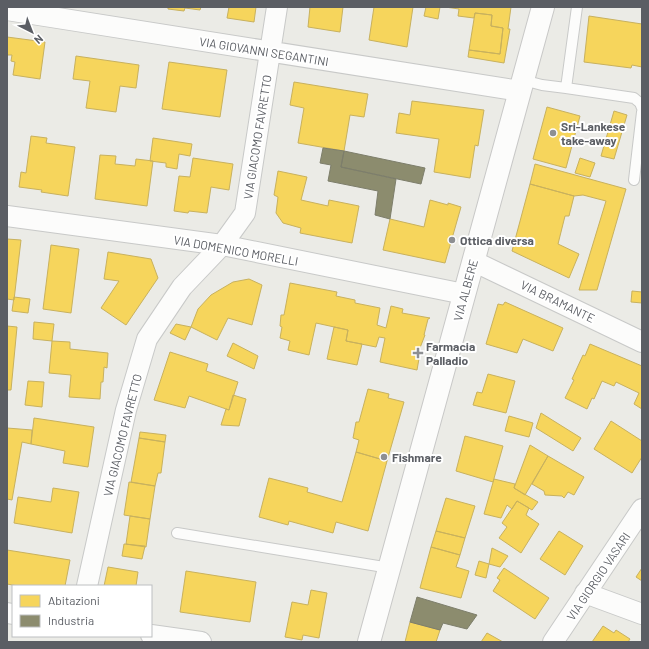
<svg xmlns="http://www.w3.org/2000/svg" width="649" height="649" font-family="Barlow,sans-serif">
  <rect width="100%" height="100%" fill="#ebebe6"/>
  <path fill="#f6d55c" stroke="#c8b15e" d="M168,7H201L200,10L185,8L184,11L168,9Z
    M229,7H256L254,22L227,18Z
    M310,7H343L340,32L308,27Z
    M374,7H413L407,47L369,40Z
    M426,7H440L438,19L424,16Z
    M445,7H511L508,29H510L504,63L468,57L469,50L500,54L503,28L491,26L492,15L475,13L474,18L458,16L459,9Z
    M475,13L492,15L491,26L503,28L500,54L469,50Z
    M589,16L642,24V67L632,65L631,68L584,62Z
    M7,37L45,42L40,79L13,75L15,62L11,61L12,55H7Z
    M76,56L139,65L136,88L120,86L116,112L86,108L90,81L73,79Z
    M169,62L227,70L220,117L162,109Z
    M294,82L368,94L364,117L350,115L344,151L298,143L304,108L290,105Z
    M412,101L484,110L478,146L475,145L470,178L434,172L439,139L396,133L399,113L410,115Z
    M547,107L580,116L566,168L533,159Z
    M614,111L627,115L614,159L601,156Z
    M31,136L47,138L46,143L75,147L68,196L41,192L42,190L19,187L21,172L26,173Z
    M153,138L192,144L190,156L179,154L177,169L166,167V163L150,161Z
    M100,155L116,156L115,164L135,166L136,159L153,161L147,206L95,199Z
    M193,158L233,164L229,190L211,187L207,213L189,211L188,213L174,211L179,176L190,177Z
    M580,158L595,163L590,177L575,173Z
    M535,164L626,189L597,290H579L606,201L583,195L574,196L530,184Z
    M278,171L307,177L301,200L328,206L329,200L359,206L352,243L300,233L301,228L283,223L276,213L278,197L274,195Z
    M530,184L574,196L569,216H565L558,244L579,254L569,278L512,251Z
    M430,200L448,205V203L461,207L445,263L383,250L390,219L424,227Z
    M7,239L21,240L14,300L7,299Z
    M51,245L79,249L71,313L43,309Z
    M108,252L151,259L158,278L126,325L101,308L119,281L104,279Z
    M249,279L262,285L252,325L228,318L217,340L191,327L198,309L211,295L233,282Z
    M290,283L337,292L336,296L355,300V303L380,308L377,325L386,328L391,306L403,309L402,313L430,318L428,319L424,335H425L418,353H420L417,370L380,362L385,338L379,337L376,347L346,341L348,330L316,323L309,355L288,350L290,341L280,338L282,327L280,326L281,315H284Z
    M632,291L642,292V303L631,302Z
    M14,297L30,299L28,313L12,311Z
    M505,302L563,328L553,351L523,339L517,353L486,344L498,304L503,305Z
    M34,322L54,324L52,341L33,339Z
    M176,324L191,327L185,340L170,333Z
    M7,326L17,327L11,390H7Z
    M334,327L348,330L346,341L362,344L357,365L327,359Z
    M52,341L70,342V349L108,353L107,368L104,367L103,382H101L100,399L69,397L71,375L49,373Z
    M233,343L258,356L254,369L227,356Z
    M590,344L642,366V409L634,404L639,393L616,382L614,386L602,381L594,399L592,398L587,409L565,398L574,380L572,379L583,355L585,356Z
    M170,352L208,364L206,371L238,382L229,410L189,396L185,408L154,400Z
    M488,374L515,381L506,413L473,405L477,392L482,393Z
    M28,381L44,382L42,407L25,405Z
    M368,389L389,394L388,398L404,402L387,461L356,452L359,440L353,438L356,422H359Z
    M233,395L246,399L239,426L221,425L226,409L229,410Z
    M541,413L581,438L573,451L536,428Z
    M509,416L533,423L529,437L505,431Z
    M34,418L94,427L88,467L63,463L65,451L31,444Z
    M611,421L642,441V457L632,473L594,449Z
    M7,428L32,430L31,444L22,442L12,500L7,499Z
    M140,432L166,435L165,442L139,438Z
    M465,436L503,446L493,482L456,471Z
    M139,438L165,442L161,473H158L155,486L131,482Z
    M530,445L548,456L525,495L514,488Z
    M356,452L387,461L368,531L336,522L333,533L289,521L288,525L259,517L269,478L308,488L307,492L342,502Z
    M548,456L584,477L574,495L568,492L564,498L562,496L545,495L544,491L532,484Z
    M494,479L515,484L514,488L538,502L532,510L517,501L512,509L507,505L501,518L484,514Z
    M129,482L155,486L150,519L124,515Z
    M53,488L79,492L72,533L14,523L18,497L51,502Z
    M446,498L475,506L465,538L436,531Z
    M517,501L529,508L526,515L539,524L521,553L499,538L507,527L502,523Z
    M130,516L150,519L146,547L126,544Z
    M436,531L465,538L460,555L431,547Z
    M559,531L583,546L565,575L540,559Z
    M124,544L145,546L142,559L122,556Z
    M431,547L460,555L456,567L469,571L461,598L420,588Z
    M492,548L508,556L500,567L489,564Z
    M7,550L70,560L65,586H18L7,584Z
    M479,561L489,564L486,578L475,575Z
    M108,567L138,572L136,586H104Z
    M504,568L549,598L535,619L493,591L500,580L497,578Z
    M642,568V581L636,577Z
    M186,571L256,582L250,622L180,612Z
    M311,590L327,593L319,638L303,635L302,640L285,637L292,602L308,605Z
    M410,622L440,630L436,642H405Z
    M603,626L614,633L616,630L630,639L628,642H592Z
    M487,633L503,642H481Z"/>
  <path fill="#8c8c6e" stroke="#7d7e6b" d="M323,148L344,151L341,167L396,179L390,219L375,215L378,191L328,181L331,165L320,163Z
    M344,151L425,168L421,184L341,167Z
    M417,597L477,615L467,629L443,623L440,630L410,622Z"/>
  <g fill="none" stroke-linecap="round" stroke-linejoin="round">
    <defs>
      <path id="lane" d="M523,80L542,85L566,88L577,7
        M566,88L634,98L640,103L642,108
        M634,180L642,112
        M177,533L390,568"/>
      <path id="street" d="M7,10L520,91
        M7,216L222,245L464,294
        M473,261L642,342
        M87,586L126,410L147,339L182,287L222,245L245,213L277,7
        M585,593L642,614
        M7,613L13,614
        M151,635L201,642
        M553,642L642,509"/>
      <path id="secondary" d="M369,642L543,7"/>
    </defs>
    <use href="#lane" stroke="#c8c9c8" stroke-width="12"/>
    <use href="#street" stroke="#c8c9c8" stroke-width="22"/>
    <use href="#secondary" stroke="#c8c8c7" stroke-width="24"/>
    <use href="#lane" stroke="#fcfcfb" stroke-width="10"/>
    <use href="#street" stroke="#fcfcfb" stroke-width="20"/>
    <use href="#secondary" stroke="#fcfcfb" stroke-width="22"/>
  </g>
  <g fill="#8d8f92" stroke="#fff" stroke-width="1.5">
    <circle cx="553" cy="133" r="4"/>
    <circle cx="452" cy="240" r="4"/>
    <path d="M416 347h4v4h4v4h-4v4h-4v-4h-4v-4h4z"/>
    <circle cx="384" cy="457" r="4"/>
  </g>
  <g text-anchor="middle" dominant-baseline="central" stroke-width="4" stroke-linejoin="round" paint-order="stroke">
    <g font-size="12" fill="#5b5e64" stroke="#fff">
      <text transform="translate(264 51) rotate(9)">VIA GIOVANNI SEGANTINI</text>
      <text transform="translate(257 137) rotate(-81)">VIA GIACOMO FAVRETTO</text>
      <text transform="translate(236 250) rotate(10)">VIA DOMENICO MORELLI</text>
      <text transform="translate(465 290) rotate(-75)">VIA ALBERE</text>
      <text transform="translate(558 301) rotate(26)">VIA BRAMANTE</text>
      <text transform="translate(122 435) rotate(-76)">VIA GIACOMO FAVRETTO</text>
      <text transform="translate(598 576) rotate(-56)">VIA GIORGIO VASARI</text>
    </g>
    <g font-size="12" font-weight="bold" fill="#5b5e64" stroke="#fff" text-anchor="start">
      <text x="561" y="126">Sri-Lankese<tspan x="561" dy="14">take-away</tspan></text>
      <text x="460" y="240">Ottica diversa</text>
      <text x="426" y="346">Farmacia<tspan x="426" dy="14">Palladio</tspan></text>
      <text x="392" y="457">Fishmare</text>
    </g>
  </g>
  <rect width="649" height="649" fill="none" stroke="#5b5e64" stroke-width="16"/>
  <rect x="12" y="585" width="140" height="52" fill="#ffffff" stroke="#bdbfc1"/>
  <rect x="20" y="595" width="20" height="12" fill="#f6d55c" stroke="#bdbfc1"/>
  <text x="48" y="605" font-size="12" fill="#5b5e64">Abitazioni</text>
  <rect x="20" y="615" width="20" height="12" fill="#8c8c6e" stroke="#bdbfc1"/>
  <text x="48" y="625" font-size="12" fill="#5b5e64">Industria</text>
  <g transform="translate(32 32) rotate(138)" stroke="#ffffff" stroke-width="3" paint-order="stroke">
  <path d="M0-3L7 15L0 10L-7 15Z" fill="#5b5e64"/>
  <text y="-6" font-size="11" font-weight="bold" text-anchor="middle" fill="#5b5e64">N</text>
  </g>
</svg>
